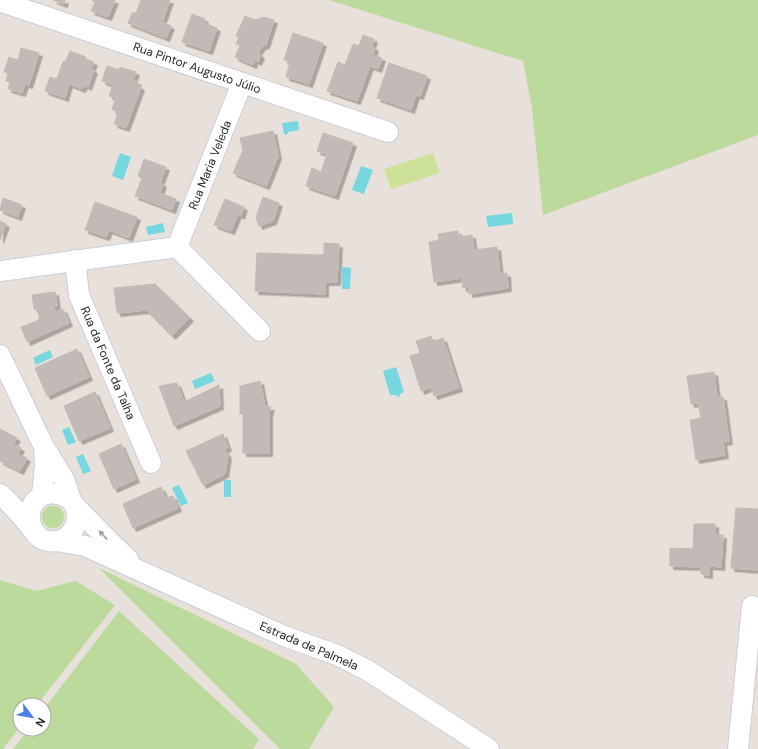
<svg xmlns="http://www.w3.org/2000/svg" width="758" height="749" font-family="'DM Sans',sans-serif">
  <defs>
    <filter id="shadow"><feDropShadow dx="3.5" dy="3.5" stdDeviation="0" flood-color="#0004"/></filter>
  </defs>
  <rect width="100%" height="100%" fill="#e8e0da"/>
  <path fill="#bbda9b" d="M329,0H758V135L543,215L532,108L523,61Z
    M42 517a11 11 0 1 1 22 0a11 11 0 1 1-22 0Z
    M99,568L296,664L334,707L309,749H280Z
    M0,580L36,591L76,581L115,605L37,705H20V727L3,749H0Z
    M119,611L259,739L253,749H13L29,729H44V709Z"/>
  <path fill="#cee198" d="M433,153L440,173L391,189L384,169Z"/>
  <path fill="#76d7e1" d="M298,121L299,130L288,132L287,135L284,134L282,123Z
    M120,153L131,157L123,180L112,176Z
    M361,166L373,170L364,194L352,190Z
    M512,213L513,224L488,227L486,216Z
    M163,223L165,232L148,235L146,227Z
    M342,267L351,268L350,289H342Z
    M50,350L53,357L36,365L33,358Z
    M396,367L404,392L400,394L399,398L396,395H390L383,371Z
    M211,373L215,381L195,389L192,381Z
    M69,427L76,442L68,445L62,430Z
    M83,454L91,471L83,474L76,457Z
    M224,480H231V497H224Z
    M179,485L188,503L181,506L172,488Z"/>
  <path fill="#c1bab7" stroke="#c3bbb4" filter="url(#shadow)" d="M53,0H65L64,4Z
    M92,0H115L108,17L91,11L95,2Z
    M141,0H170L162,22L171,26L166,38L128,23L132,13H136Z
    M192,14L205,19L204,23L217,28L209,51L182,42Z
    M245,16L255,20L263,17L274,20L266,45L262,46L258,53L261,55L258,62L255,60L253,65L235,57L240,45L236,44L239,37L236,36Z
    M293,33L323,43L309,84L286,77L290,62L284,60Z
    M363,35L374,39L372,46L375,48L373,55L382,58L378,69L370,66L357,101L327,91L338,62L345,65L353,44L359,46Z
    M21,48L39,53L29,85L25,84L22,93L8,89L10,82L6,81L8,73L4,72L9,57L18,60Z
    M70,51L86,57L85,59L94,62L91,69L94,70L88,87L84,85L82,89L69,84L65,98L45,91L50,77L57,79L63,62L66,61Z
    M389,63L427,76L420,96L416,95L411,110L377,98Z
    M107,66L119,70L120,67L136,72L133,80L138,82L137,85L141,87L126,128L114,124L118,112L112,109L116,98L109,96L113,85L102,81Z
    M273,131L278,156L266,186L233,173L243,150L240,138Z
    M323,133L353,143L335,196L306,186L312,168L321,172L327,154L317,151Z
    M144,159L166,167L160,183L163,184L160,193L176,199L172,210L135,196L142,178L138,176Z
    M263,197L279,203L273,221L259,226L256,218Z
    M3,198L22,205L18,217L0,210Z
    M225,199L244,207L241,216L238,214L231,231L214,225Z
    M95,202L137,217L129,238L109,230L106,237L85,230Z
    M0,221L6,224L0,240Z
    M458,231L459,237L472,235L474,250L497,247L500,274L507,273L508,288L469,294V287L463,288L462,278L434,282L429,242L439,240L438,234Z
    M324,243L339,244L337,282H325V294L255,291L257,253L324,255Z
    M155,284L190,318L172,336L146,310L117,313L114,288Z
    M55,292L57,306L53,307L56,313L63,309L69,323L27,342L21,327L39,320V310L34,309L32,295Z
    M431,336L433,342L443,338L459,388L434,396L431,387L421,391L410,356L420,353L416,341Z
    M77,349L89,377L47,396L35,368Z
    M714,372L717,397H723L729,441L723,442L725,455L696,460L690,420L701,418L698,403L691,404L687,376Z
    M260,381L265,407H271L269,413L240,414V386Z
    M177,383L184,402L219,385L220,406L174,426L159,386Z
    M95,392L110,428L79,441L64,406Z
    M243,413H269V453H243Z
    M0,429L17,438L13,444L21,448L18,454L27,458L20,471L0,461Z
    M223,434L228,448L224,449L228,455L225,474L203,485L186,451Z
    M121,444L136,479L114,489L99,454Z
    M161,487L166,498L173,496L178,508L133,528L123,504Z
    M736,508L758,509V570L731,568Z
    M694,524H715V535H723L721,567L709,566V575L701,574V567L670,566V548L693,549Z"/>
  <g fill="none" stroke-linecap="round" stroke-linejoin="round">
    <defs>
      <path id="minor" d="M5,3L388,132
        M177,247L242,83
        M75,260L79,295L151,463
        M0,271L177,247L260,331
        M0,355L44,447L64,479L71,500L75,506L109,541L128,559
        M0,494C10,503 19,513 28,524C32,528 35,534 40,538C50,544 64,542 71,533C78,524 78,516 75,506
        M42,495L45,465L44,447
        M32,528C22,501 48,483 71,500
        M56,541L85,546L284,636L337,655L367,670L489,749
        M738,749L752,606"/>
    </defs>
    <use href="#minor" stroke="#c8ced8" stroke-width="22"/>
    <use href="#minor" stroke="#fff" stroke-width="20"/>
  </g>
  <defs><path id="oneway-solid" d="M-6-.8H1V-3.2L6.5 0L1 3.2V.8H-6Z"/></defs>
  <use fill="#9e9e9e" href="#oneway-solid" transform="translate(103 535) rotate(-133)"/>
  <g text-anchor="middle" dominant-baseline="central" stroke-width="3" stroke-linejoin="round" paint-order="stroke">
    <g font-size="12" fill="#272727" stroke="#fff">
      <text transform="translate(197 68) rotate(19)">Rua Pintor Augusto Júlio</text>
      <text transform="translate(210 165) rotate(-68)">Rua Maria Veleda</text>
      <text transform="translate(108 363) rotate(67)">Rua da Fonte da Talha</text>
      <text transform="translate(309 646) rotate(23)">Estrada de Palmela</text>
    </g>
  </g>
  <g transform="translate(32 717) rotate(122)"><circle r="19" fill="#ffffff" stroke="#a9a9a9"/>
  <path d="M0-3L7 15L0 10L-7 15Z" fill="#4880e7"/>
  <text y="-6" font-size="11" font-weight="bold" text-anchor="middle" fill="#272727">N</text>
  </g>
</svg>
